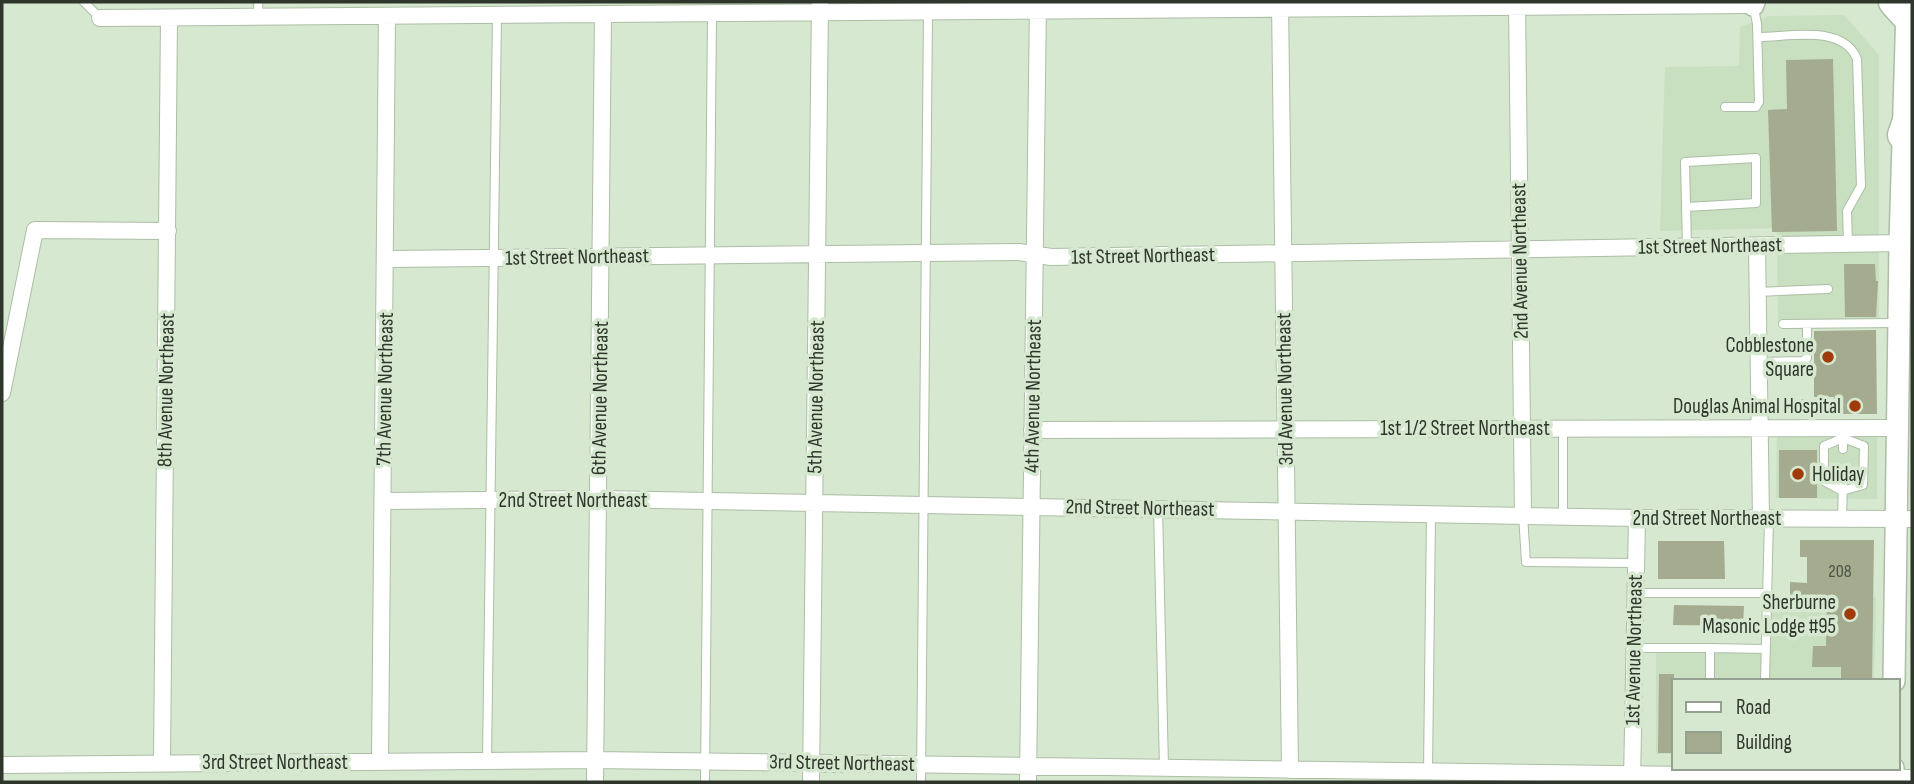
<svg xmlns="http://www.w3.org/2000/svg" width="1914" height="784" font-family="'Sofia Sans Condensed',sans-serif">
  <rect width="100%" height="100%" fill="#d6e8cf"/>
  <path fill="#c8dfc0" d="M1844,15L1879,55V320L1778,322L1777,228L1660,231L1665,67L1739,66L1740,27L1770,16Z
    M1777,432H1877V499L1776,498Z
    M1771,597H1876L1874,681H1674V754H1656V650L1770,651Z
    M166,780H577L166,782Z"/>
  <path fill="#a4ab8f" d="M1833,59L1837,231L1772,232L1768,110L1787,109L1786,60Z
    M1844,264H1875L1876,281H1878L1876,317H1845Z
    M1876,330L1877,414H1834V397H1814V331Z
    M1795,399H1809V413L1795,414Z
    M1779,450H1817V498H1779Z
    M1800,540H1874L1872,681H1841V667H1812L1813,646H1826L1827,596H1790V582L1807,583V557H1800Z
    M1658,541H1724L1725,579H1658Z
    M1674,605L1744,606L1743,626L1673,625Z
    M1659,674H1674V753H1658Z"/>
  <g fill="none" stroke-linecap="round" stroke-linejoin="round">
    <defs>
      <path id="lane" d="M84,2L100,18
        M258,2L259,17
        M1758,37C1789,37 1843,24 1857,59L1861,186L1847,211L1848,244
        M1725,107H1756L1759,102L1757,24L1754,8
        M1686,207L1756,203V158L1685,162L1687,247
        M1757,292L1828,289
        M1783,324L1896,323
        M1759,362L1803,361L1807,358V324
        M1843,438L1864,446L1863,485L1842,491L1824,481V446Z
        M1843,449V434
        M1158,508L1164,768
        M1523,515L1526,562L1636,563
        M1563,516V427
        M1842,518L1843,483
        M1636,593H1767
        M1634,648H1710V681
        M1710,648L1765,649
        M1765,681L1769,518
        M487,760L497,15
        M1428,771L1431,514
        M705,782L712,13
        M921,782L928,12"/>
      <path id="street" d="M1280,2L1290,770
        M1517,2L1523,515
        M100,18L1753,5
        M1757,246L1761,518
        M387,259L1019,252L1051,257L1900,243
        M2,393L35,230L168,231
        M1032,430L1898,428
        M383,501L599,499L1637,518L1912,519
        M380,761L387,16
        M162,763L169,18
        M2,765L595,760L1912,778
        M595,782L603,14
        M811,782L820,4
        M1028,782L1038,2
        M1632,782L1637,518"/>
      <path id="secondary" d="M1753,5L1754,2
        M1894,681L1900,243L1907,8
        M1892,782L1893,768"/>
      <path id="highway" d="M1893,2L1912,23
        M1902,135L1912,106"/>
    </defs>
    <use href="#lane" stroke="#acbea5" stroke-width="10"/>
    <use href="#street" stroke="#acbea5" stroke-width="18"/>
    <use href="#secondary" stroke="#acbea5" stroke-width="24"/>
    <use href="#highway" stroke="#acbea5" stroke-width="31"/>
    <use href="#lane" stroke="#fff" stroke-width="8"/>
    <use href="#street" stroke="#fff" stroke-width="16"/>
    <use href="#secondary" stroke="#fff" stroke-width="21"/>
    <use href="#highway" stroke="#fff" stroke-width="28"/>
  </g>
  <g fill="#a03b0c" stroke="#d6e8cf" stroke-width="2.5">
    <circle cx="1828" cy="357" r="7"/>
    <circle cx="1855" cy="406" r="7"/>
    <circle cx="1798" cy="474" r="7"/>
    <circle cx="1850" cy="614" r="7"/>
  </g>
  <g text-anchor="middle" dominant-baseline="central" stroke-width="7" stroke-linejoin="round" paint-order="stroke">
    <g font-size="18" fill="#4c5345">
      <text x="1840" y="571">208</text>
    </g>
    <g font-size="21" fill="#2f362c" stroke="#d6e8cf">
      <text transform="translate(1710 246) rotate(-1)">1st Street Northeast</text>
      <text transform="translate(1143 256) rotate(-1)">1st Street Northeast</text>
      <text transform="translate(577 257) rotate(-1)">1st Street Northeast</text>
      <text transform="translate(1520 261) rotate(-91)">2nd Avenue Northeast</text>
      <text transform="translate(385 389) rotate(-89)">7th Avenue Northeast</text>
      <text transform="translate(1285 389) rotate(-91)">3rd Avenue Northeast</text>
      <text transform="translate(166 390) rotate(-89)">8th Avenue Northeast</text>
      <text transform="translate(1033 396) rotate(-89)">4th Avenue Northeast</text>
      <text transform="translate(816 397) rotate(-89)">5th Avenue Northeast</text>
      <text transform="translate(600 398) rotate(-89)">6th Avenue Northeast</text>
      <text x="1465" y="428">1st 1/2 Street Northeast</text>
      <text x="573" y="500">2nd Street Northeast</text>
      <text transform="translate(1140 508) rotate(1)">2nd Street Northeast</text>
      <text x="1707" y="518">2nd Street Northeast</text>
      <text transform="translate(1634 650) rotate(-89)">1st Avenue Northeast</text>
      <text x="275" y="762">3rd Street Northeast</text>
      <text transform="translate(842 763) rotate(1)">3rd Street Northeast</text>
    </g>
    <g font-size="21" fill="#2f362c" stroke="#d6e8cf" text-anchor="end">
      <text x="1814" y="345">Cobblestone<tspan x="1814" dy="24">Square</tspan></text>
      <text x="1841" y="406">Douglas Animal Hospital</text>
      <text x="1812" y="474" text-anchor="start">Holiday</text>
      <text x="1836" y="602">Sherburne<tspan x="1836" dy="24">Masonic Lodge #95</tspan></text>
    </g>
  </g>
  <rect width="1914" height="784" fill="none" stroke="#2f362c" stroke-width="7"/>
  <rect x="1672" y="679" width="228" height="91" fill="#d6e8cf" stroke="#93a18e" stroke-width="2"/>
  <rect x="1686" y="702" width="35" height="10" fill="#ffffff" stroke="#93a18e" stroke-width="2"/>
  <text x="1736" y="714" font-size="21" fill="#2f362c">Road</text>
  <rect x="1686" y="732" width="35" height="21" fill="#a4ab8f" stroke="#93a18e" stroke-width="2"/>
  <text x="1736" y="749" font-size="21" fill="#2f362c">Building</text>
</svg>
